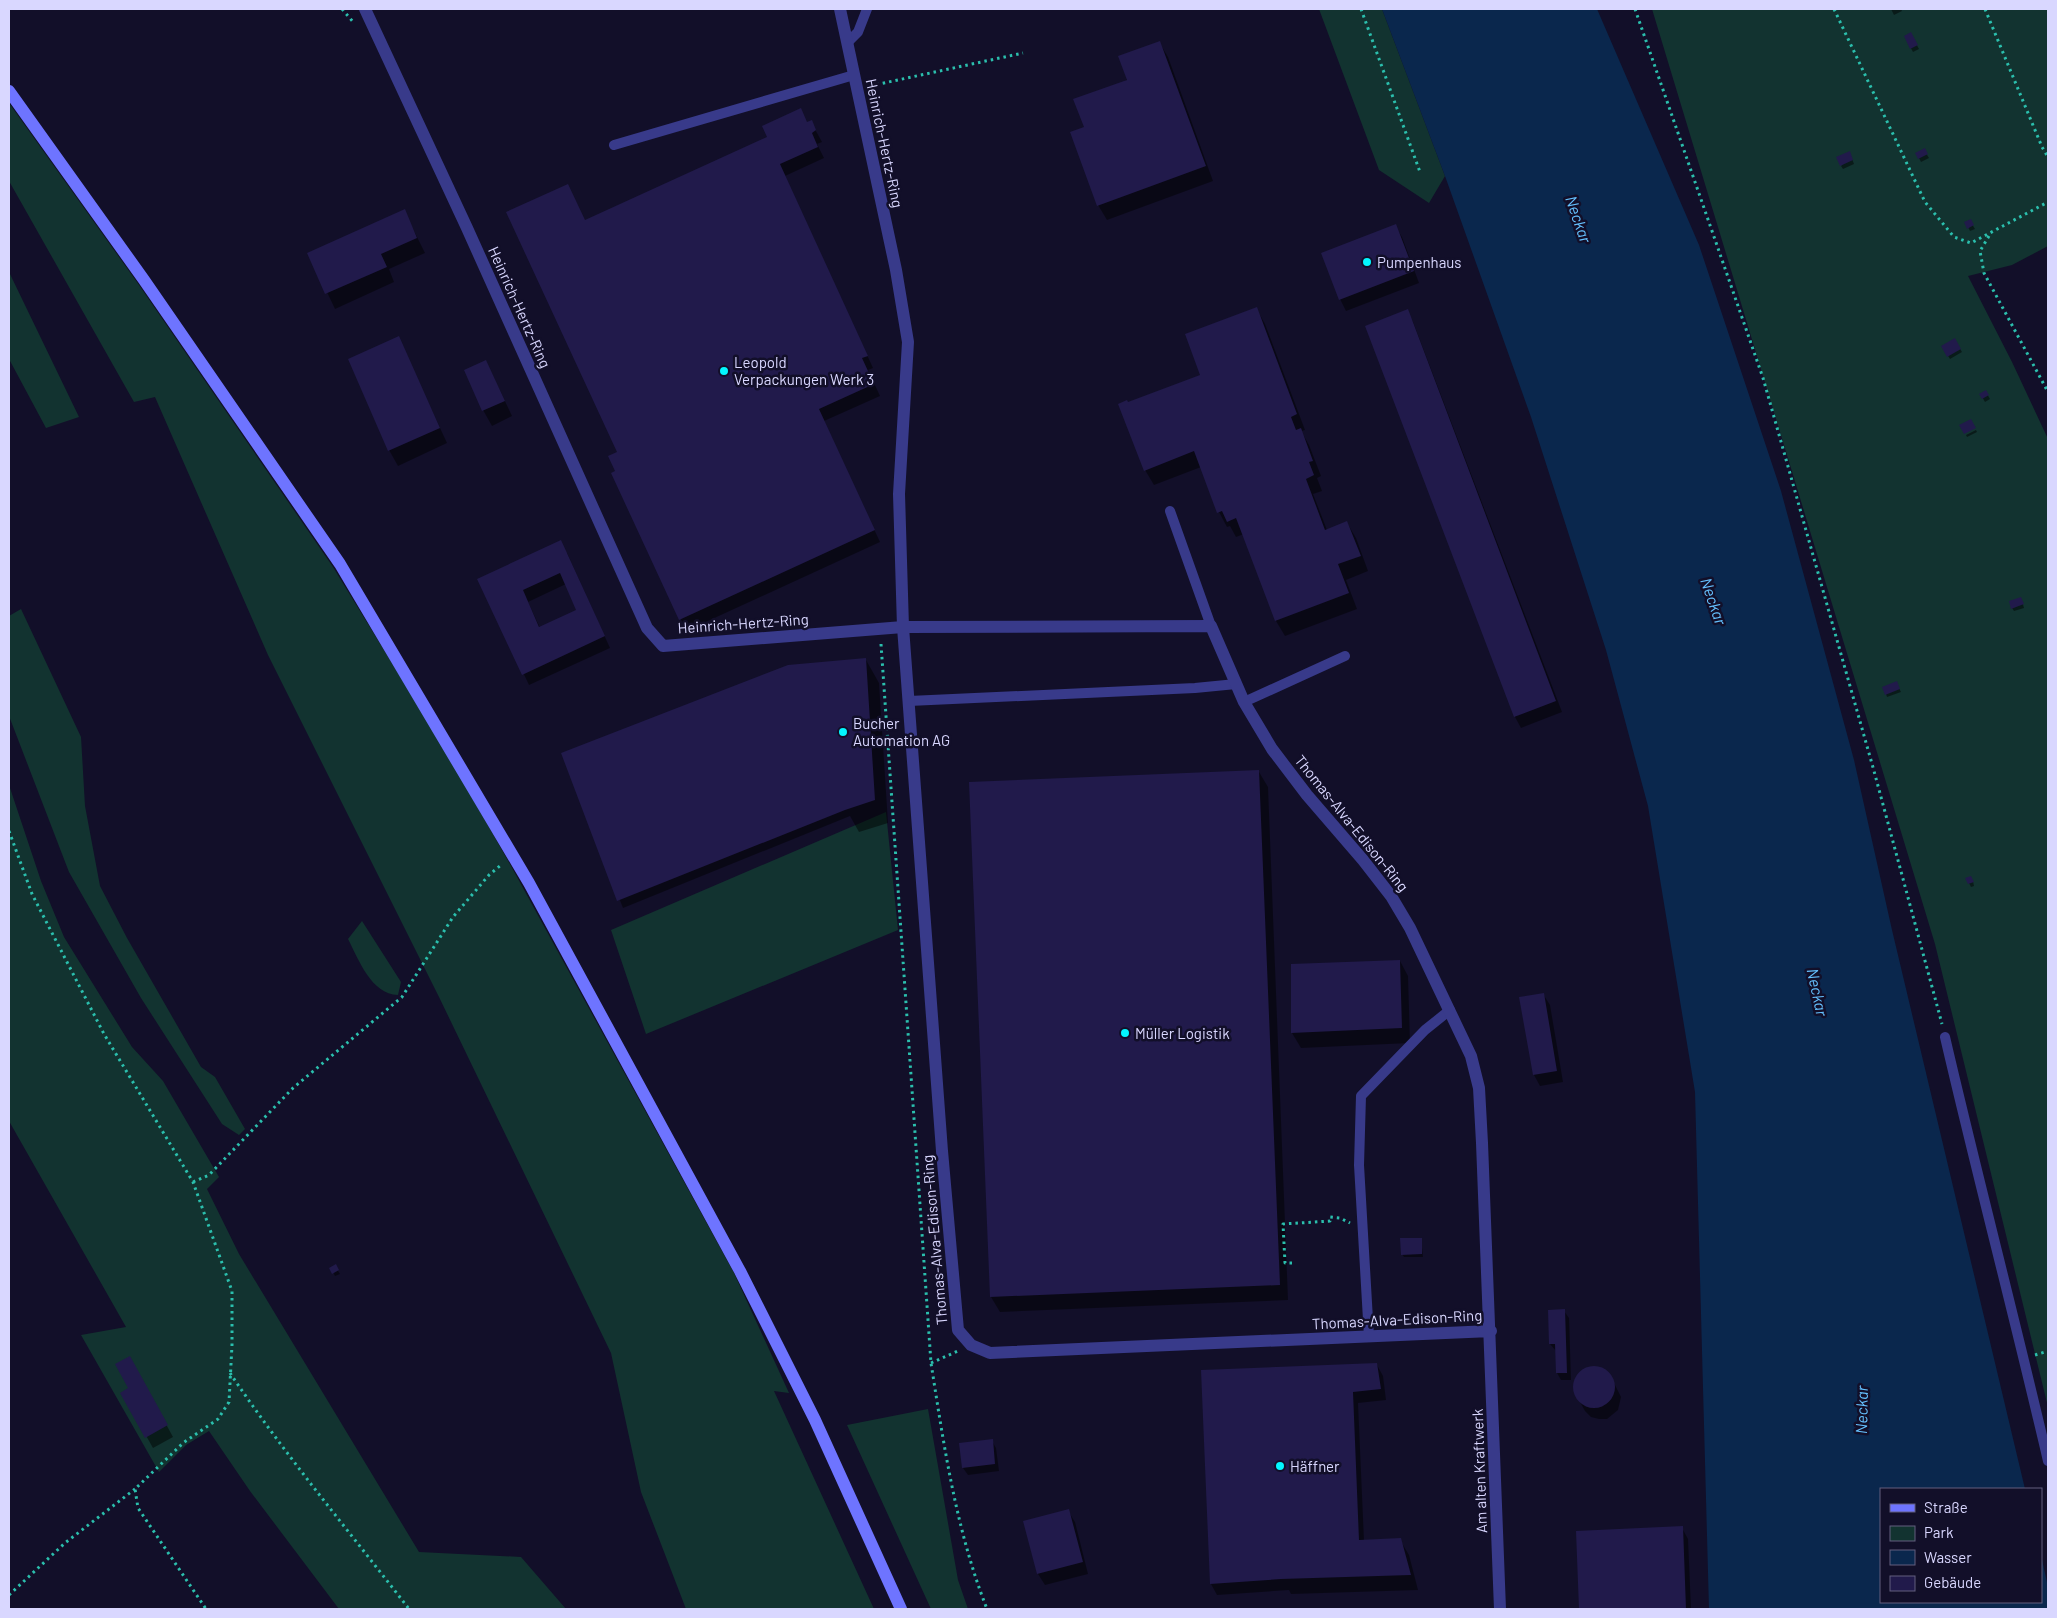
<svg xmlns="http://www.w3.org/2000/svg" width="2057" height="1618" font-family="Barlow,sans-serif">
  <rect width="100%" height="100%" fill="#120f29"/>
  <path fill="#123330" d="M1319,9H1382L1445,176L1429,203L1379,170Z
    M1652,9H2048V246L2012,265L1968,276L2012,362L2048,439V1407L1935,944Z
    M9,103L139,285L333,567L444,748L511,866L734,1273L789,1393L774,1391L874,1609H686L641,1492L611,1353L439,997L268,655L155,397L134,402L9,181Z
    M9,272L79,417L46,428L9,359Z
    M21,609L81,737L85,806L100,886L127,938L201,1067L215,1077L245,1129L239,1135L222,1124L141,998L69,872L9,716V616Z
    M9,785L41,881L64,937L132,1047L163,1081L219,1177L207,1189L239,1254L419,1552L521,1557L566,1609H339L250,1491L209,1431L186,1445L159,1472L81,1335L126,1327L9,1121Z
    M886,812L898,930L646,1034L611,930Z
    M362,921L401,982L398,995C371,994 359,960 348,939Z
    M928,1409L958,1580L968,1609H931L847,1425Z"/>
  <path fill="#0a274d" d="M1382,9H1597L1699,245L1781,491L1854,760L1892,930L2025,1489H1881V1602H2041V1555L2048,1587V1609H1709L1695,1092L1648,806L1606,650L1531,417L1445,176Z"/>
  <path fill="#0007" fill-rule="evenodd" d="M1891,9H1901L1902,11L1894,15Z
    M1911,34L1919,49L1913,52L1905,37Z
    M1159,42L1168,57L1213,181L1107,220L1098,205L1085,128Z
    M811,122L822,142L817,144L824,158L785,176L873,368L868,370L880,396L824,421L880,542L686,631L617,472L618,453L568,186L585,222Z
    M1924,150L1929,158L1921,162L1917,154Z
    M1851,156L1854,164L1843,169L1841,166Z
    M404,211L425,253L389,269L394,282L335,309L309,254Z
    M1970,221L1975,229L1970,231L1966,223Z
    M1395,226L1402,237L1419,283L1346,311L1340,299Z
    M1256,308L1265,324L1305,430L1301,431L1309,445L1321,476L1317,478L1322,491L1313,494L1327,530L1347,523L1356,538L1368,571L1346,580L1357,609L1285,636L1276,621L1244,534L1236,537L1230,526L1227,527L1219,512L1201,467L1154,485L1145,470L1127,403L1202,375Z
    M1407,311L1413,322L1562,712L1521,728L1515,717Z
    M1955,340L1962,352L1950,359L1942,346Z
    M486,361L512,416L492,426L483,410Z
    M415,374L447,443L398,466L389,450Z
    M1986,392L1990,399L1985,402L1981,395Z
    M1976,430L1977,432L1967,437L1966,435Z
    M567,553L610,648L529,685L479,579ZM566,584L578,611L540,628L528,602Z
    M2022,601L2024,608L2014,611L2012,608Z
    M866,660L879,683L888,823L859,832L850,816L623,908L562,753Z
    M1898,686L1901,692L1887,697L1886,694Z
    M1259,772L1268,787L1288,1300L1000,1312L991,1297Z
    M1967,879L1973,881L1974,886L1971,887Z
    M1400,961L1408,976L1410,1043L1301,1048L1292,1033Z
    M1543,994L1550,1005L1563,1082L1540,1086L1534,1075L1521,998Z
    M1421,1239L1423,1257H1404L1402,1254Z
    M335,1266L340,1274L335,1276L331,1268Z
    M1564,1311L1569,1318L1571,1380H1561L1557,1373L1556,1351L1550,1344Z
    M130,1358L173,1437L153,1448L122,1393L130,1388Z
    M1377,1365L1383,1376L1386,1400L1358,1403L1364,1541L1400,1540L1409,1555L1418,1590L1291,1594L1289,1590L1217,1595L1211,1584L1202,1371Z
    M1589,1367H1598L1605,1370L1611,1377L1621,1397L1618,1410L1607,1419H1599L1591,1417L1585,1411L1574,1391L1576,1378L1582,1371Z
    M992,1441L996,1448L999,1471L968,1475L963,1468Z
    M1068,1511L1075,1522L1088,1574L1045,1585L1038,1574L1025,1522Z
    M1682,1528L1688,1539L1691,1609H1580L1578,1532Z"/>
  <path fill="#211a4b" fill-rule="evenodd" d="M1911,32L1918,45L1910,49L1904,36Z
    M1160,41L1206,166L1097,206L1070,132L1084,127L1073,99L1127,80L1118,56Z
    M801,108L807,122L812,120L816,130L812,133L818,147L780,164L868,356L862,358L874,384L819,409L875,530L679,620L611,473L615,471L608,456L617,452L506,212L568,184L585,220L767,137L762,126Z
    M1925,148L1928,154L1918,159L1915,153Z
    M1850,151L1853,160L1840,166L1836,157Z
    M405,209L417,238L381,254L387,267L325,294L307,253Z
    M1971,219L1974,225L1967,229L1964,222Z
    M1396,224L1414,271L1339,300L1321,253Z
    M1257,307L1297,414L1291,417L1296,430L1301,428L1313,461L1309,462L1314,475L1306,479L1325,530L1347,521L1361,556L1338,564L1349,593L1275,621L1236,518L1227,522L1222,511L1217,513L1194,451L1144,471L1118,404L1127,400L1128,402L1200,375L1185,334Z
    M1408,309L1556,701L1514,717L1365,326Z
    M399,336L440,428L388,451L348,359Z
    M1955,338L1961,349L1947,357L1941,346Z
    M486,360L505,401L482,411L464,370Z
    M1986,390L1989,395L1982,399L1979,394Z
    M1971,419L1976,428L1964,434L1959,425Z
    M561,540L605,636L522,675L477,579ZM560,573L576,610L539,627L523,590Z
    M2021,597L2024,604L2011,609L2009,601Z
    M866,658L875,800L845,810L617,901L561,753L788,665Z
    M1897,681L1900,689L1885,695L1882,687Z
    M1259,770L1280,1285L990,1297L969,782Z
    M1971,876L1974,882L1968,884L1965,878Z
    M1400,960L1402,1028L1291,1033V964Z
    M1544,993L1557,1071L1533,1075L1519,997Z
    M1400,1238H1422V1254L1401,1255Z
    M336,1264L339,1270L332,1274L329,1268Z
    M1565,1309L1567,1373H1556L1555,1344H1549L1548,1310Z
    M130,1356L168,1425L145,1438L120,1393L128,1388L115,1364Z
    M1377,1363L1381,1389L1353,1392L1359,1540L1401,1538L1411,1575L1281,1579L1210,1584L1201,1370Z
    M1573 1387a21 21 0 1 1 42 0a21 21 0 1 1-42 0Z
    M993,1439L995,1464L962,1468L959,1443Z
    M1069,1509L1083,1562L1037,1574L1023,1521Z
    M1683,1526L1686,1609H1579L1576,1531Z"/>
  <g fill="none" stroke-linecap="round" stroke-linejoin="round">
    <path stroke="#2bbfad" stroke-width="3" stroke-dasharray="2.5 4" stroke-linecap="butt" d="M342,9L354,23
      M1361,9L1420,172
      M1635,9L1763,378L1874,771L1942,1024
      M1834,9L1925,202L1954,237L1971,243L2048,202
      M1985,9L2042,147L2048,157
      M870,86L1023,53
      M1989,236L1980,251L1984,273L2048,392
      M881,644L931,1363C944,1446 956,1530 987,1609
      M9,831L32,894L104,1034L193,1182L232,1291V1345L229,1402L218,1419L183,1443L135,1489L138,1508L206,1609
      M193,1182L209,1175L293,1088L402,997L453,917L489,875L501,865
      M1292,1263H1285L1283,1224L1330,1221V1217L1340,1218L1350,1223
      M2035,1355L2048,1351
      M931,1363L958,1351
      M230,1373C285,1455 349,1531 409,1609
      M9,1595L65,1543L135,1489"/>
    <path stroke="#383a8a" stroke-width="10" d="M848,42L858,32L867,9
      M614,145L854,75
      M1170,511L1211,626
      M909,701L1195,688L1236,684
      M1244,702L1345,656
      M1945,1037C1978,1179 2015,1319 2048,1461
      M1369,1337L1359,1165L1361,1096L1425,1030L1450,1010"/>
    <path stroke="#383a8a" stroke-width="12" d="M365,9L467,228L647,628L663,646L903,627L1211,626L1244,702L1272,749L1307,795L1363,860L1391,896L1410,928L1471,1056L1479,1088L1482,1143L1500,1609
      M840,9L896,270L908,342L899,494L903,627L942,1151L958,1330L971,1345L990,1353L1491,1331"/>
    <path stroke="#6e74ff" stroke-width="12" d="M9,91L144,280L340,564L529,883L740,1271L815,1420L901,1609"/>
  </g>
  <g fill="#03f6ff" stroke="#120f29" stroke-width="2">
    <circle cx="1367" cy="262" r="5"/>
    <circle cx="724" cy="371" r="5"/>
    <circle cx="843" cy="732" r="5"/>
    <circle cx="1125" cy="1033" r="5"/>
    <circle cx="1280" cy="1466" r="5"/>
  </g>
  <g text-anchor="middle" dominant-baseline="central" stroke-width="5" stroke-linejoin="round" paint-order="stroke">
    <g font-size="15" fill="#d9d7ff" stroke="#120f29">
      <text transform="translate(885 143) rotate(78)">Heinrich-Hertz-Ring</text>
      <text transform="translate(520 307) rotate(66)">Heinrich-Hertz-Ring</text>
      <text transform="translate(743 623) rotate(-4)">Heinrich-Hertz-Ring</text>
      <text transform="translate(1352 823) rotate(51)">Thomas-Alva-Edison-Ring</text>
      <text transform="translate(934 1240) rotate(-95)">Thomas-Alva-Edison-Ring</text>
      <text transform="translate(1397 1319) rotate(-3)">Thomas-Alva-Edison-Ring</text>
      <text transform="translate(1479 1471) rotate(-92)">Am alten Kraftwerk</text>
    </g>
    <g font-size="15" fill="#d9d7ff" stroke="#120f29" text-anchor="start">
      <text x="1377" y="262">Pumpenhaus</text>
      <text x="734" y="362">Leopold<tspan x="734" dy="17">Verpackungen Werk 3</tspan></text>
      <text x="853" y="723">Bucher<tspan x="853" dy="17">Automation AG</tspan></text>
      <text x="1135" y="1033">Müller Logistik</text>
      <text x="1290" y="1466">Häffner</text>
    </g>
    <g font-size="16" font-style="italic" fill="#65c1ff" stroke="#120f29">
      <text transform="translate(1579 219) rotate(71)">Neckar</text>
      <text transform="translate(1714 601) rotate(71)">Neckar</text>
      <text transform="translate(1818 992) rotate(78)">Neckar</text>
      <text transform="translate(1861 1410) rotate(-89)">Neckar</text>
    </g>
  </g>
  <rect width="2057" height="1618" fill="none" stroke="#d9d7ff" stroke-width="20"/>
  <rect x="1880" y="1488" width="162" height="115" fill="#120f29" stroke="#625f7f"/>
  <rect x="1890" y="1504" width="25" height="8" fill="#6e74ff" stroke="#625f7f"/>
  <text x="1924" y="1513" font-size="15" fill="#d9d7ff">Straße</text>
  <rect x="1890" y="1526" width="25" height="15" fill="#123330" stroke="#625f7f"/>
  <text x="1924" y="1538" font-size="15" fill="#d9d7ff">Park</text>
  <rect x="1890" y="1550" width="25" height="15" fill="#0a274d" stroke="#625f7f"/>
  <text x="1924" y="1563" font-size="15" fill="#d9d7ff">Wasser</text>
  <rect x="1890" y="1576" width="25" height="15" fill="#211a4b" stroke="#625f7f"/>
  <text x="1924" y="1588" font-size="15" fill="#d9d7ff">Gebäude</text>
</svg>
